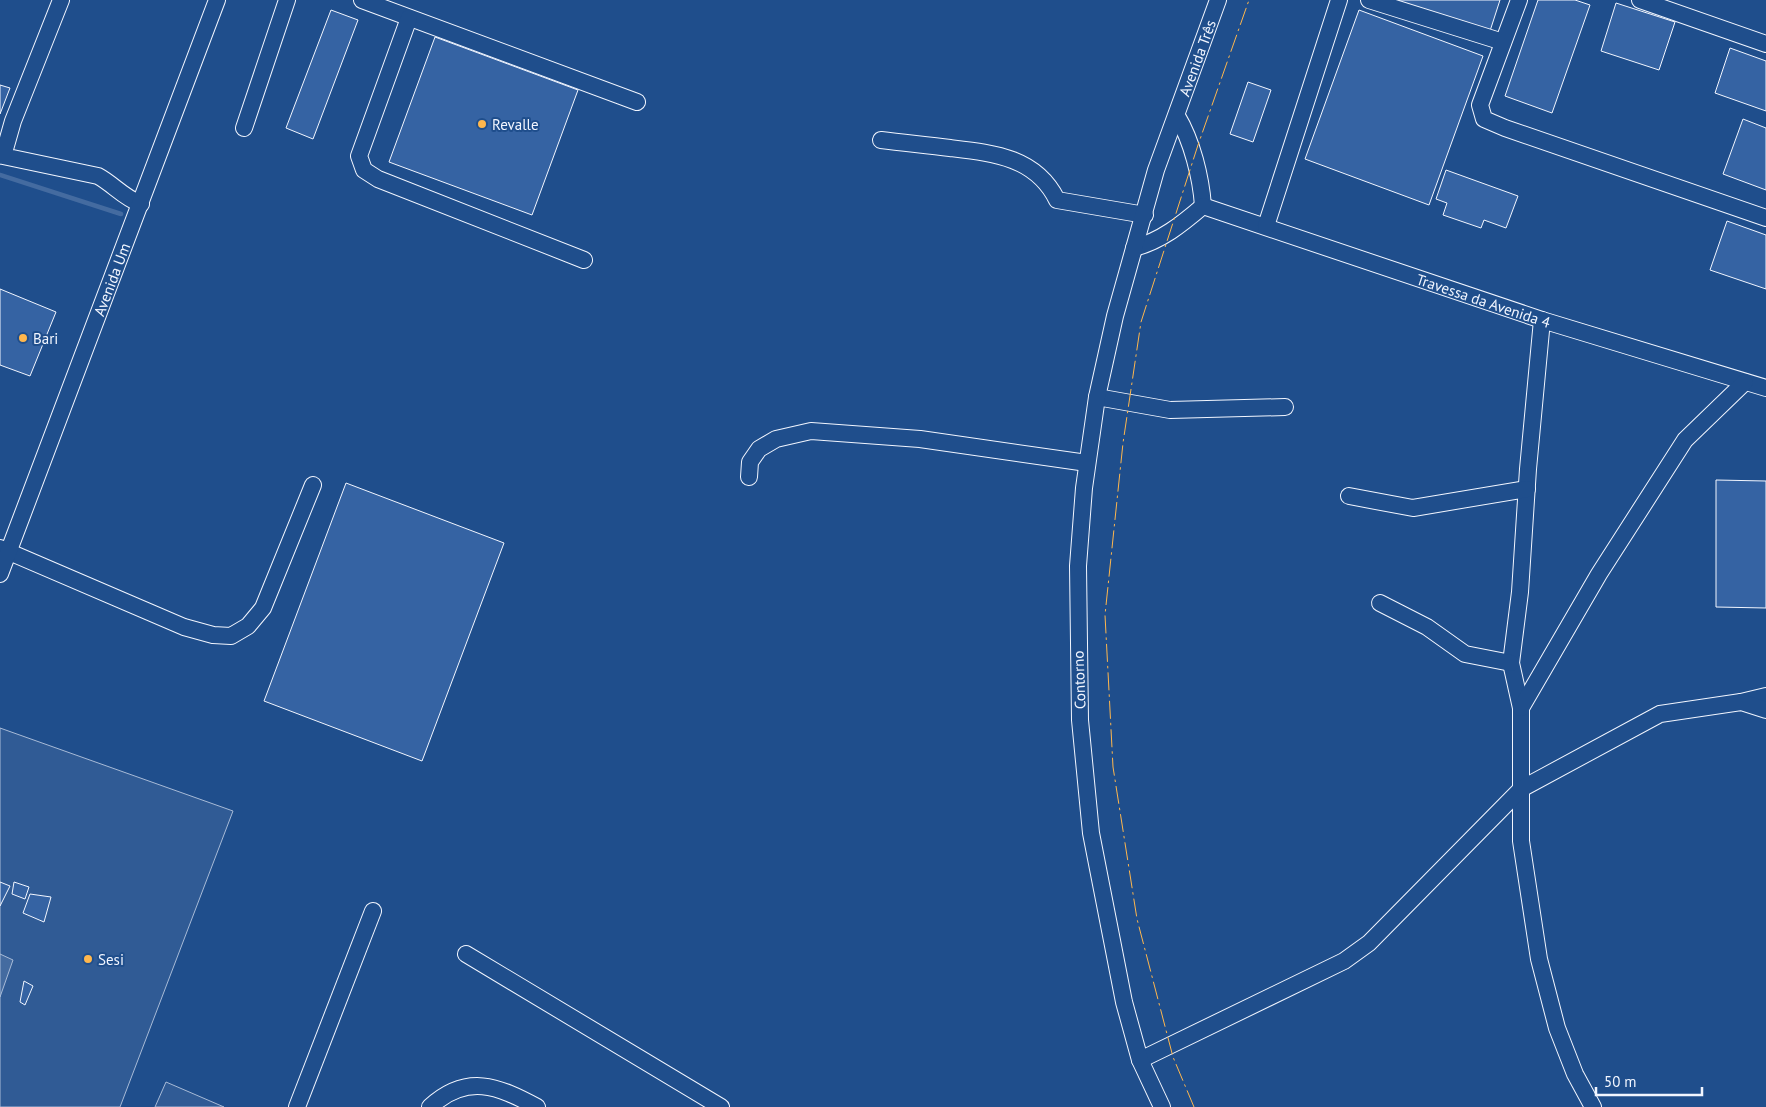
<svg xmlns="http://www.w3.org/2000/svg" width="1766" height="1107" font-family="'PT Sans',sans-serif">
  <rect width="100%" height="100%" fill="#1f4e8c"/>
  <path fill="#305b95" stroke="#a8bbd7" d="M0,728L233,811L120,1107H0Z
    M166,1082L224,1107H155Z"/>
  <path fill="#446ba0" stroke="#a8bbd7" d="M0,954L13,960L0,997Z"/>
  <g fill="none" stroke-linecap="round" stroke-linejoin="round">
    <path stroke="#446ba0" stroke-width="4.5" d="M0,175L121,214"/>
  </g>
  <path fill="#3563a3" stroke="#f2f6ff" d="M1395,0H1500L1490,31Z
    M1538,0H1575L1590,5L1552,113L1505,96Z
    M1616,3L1675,22L1659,70L1601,51Z
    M331,10L358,20L313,139L286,128Z
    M1359,10L1483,56L1429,205L1305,159Z
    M435,37L578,90L532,215L389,162Z
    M1730,48L1766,61V111L1715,93Z
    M1248,82L1271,90L1253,142L1230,134Z
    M0,85L10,88L0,114Z
    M1743,119L1766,128V190L1723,174Z
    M1446,170L1518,196L1506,228L1484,220L1481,228L1443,215L1447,203L1436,199Z
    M1727,221L1766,235V289L1710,270Z
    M0,289L56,312L30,376L0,365Z
    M1716,480L1766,481V608L1716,607Z
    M346,483L504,543L422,761L264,701Z
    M0,882L10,886L0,906Z
    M14,882L29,887L25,899L12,894Z
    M30,894L51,897L44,922L23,913Z
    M24,981L33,986L25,1005L20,1002Z"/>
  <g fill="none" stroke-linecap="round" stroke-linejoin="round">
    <defs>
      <g id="minor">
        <path d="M61,0L13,121L3,156L98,176C113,184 124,198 141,204"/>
        <path d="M362,0L637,102"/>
        <path d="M1369,0L1503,42"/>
        <path d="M1519,0L1480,105L1484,119L1505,128L1766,218"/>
        <path d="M1640,0L1766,44"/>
        <path d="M409,18L359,156L364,170L378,179L584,260"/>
        <path d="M1177,116C1192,141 1201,177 1203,206"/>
        <path d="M244,128L287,0"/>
        <path d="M881,140C904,143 927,145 950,148C993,153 1036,157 1057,200L1145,215"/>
        <path id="s1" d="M1203,206L1542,320L1766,388"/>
        <path d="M1266,226L1339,0"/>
        <path d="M1134,248C1161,241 1182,224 1203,206"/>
        <path d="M1542,320L1528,469L1520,592L1511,663L1521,708V841L1539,959L1557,1028L1575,1074L1593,1107"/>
        <path d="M1097,397L1170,410L1285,407"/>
        <path d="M749,477L750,462L759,449L776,439L811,431L920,439L1087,463"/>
        <path d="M1349,496L1413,508L1527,489"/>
        <path d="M0,548L184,627L213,635L231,636L248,626L263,608L313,485"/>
        <path id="s2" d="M0,574L217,0"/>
        <path d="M1380,603L1427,627L1465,654L1511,663"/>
        <path d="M1741,702L1766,696"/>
        <path d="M1521,708L1599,574L1685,440L1745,382"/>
        <path d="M466,954L721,1107"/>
        <path d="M1140,1060L1344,961L1369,943L1521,789L1660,714L1741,702L1766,710"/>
        <path d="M297,1107L373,911"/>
        <path d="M430,1107C467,1073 498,1086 537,1107"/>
        <path id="s3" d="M1162,1107L1140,1060L1124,1002L1091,833L1080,720L1078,566L1084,488L1097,397L1115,316L1156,170L1218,0"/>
      </g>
    </defs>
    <use href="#minor" stroke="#f2f6ff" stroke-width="18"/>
    <use href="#minor" stroke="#1f4e8c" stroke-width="16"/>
    <path stroke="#ffb74d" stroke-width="1" stroke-dasharray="18 4 2.5 4" stroke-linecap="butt" d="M1194,1107L1173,1057L1137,919L1113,767L1105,615L1123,443L1141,322L1198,145L1249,0"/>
  </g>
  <g fill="#ffb74d" stroke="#1f4e8c" stroke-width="2">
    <circle cx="482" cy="124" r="5"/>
    <circle cx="23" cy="338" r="5"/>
    <circle cx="88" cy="959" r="5"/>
  </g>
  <g text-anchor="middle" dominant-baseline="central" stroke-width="4" stroke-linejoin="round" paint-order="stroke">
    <g font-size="15" fill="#f2f6ff" stroke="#1f4e8c">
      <text stroke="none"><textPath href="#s3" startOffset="1076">Avenida Três</textPath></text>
      <text stroke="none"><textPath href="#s2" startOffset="315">Avenida Um</textPath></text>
      <text stroke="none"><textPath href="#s1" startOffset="296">Travessa da Avenida 4</textPath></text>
      <text transform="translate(1079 680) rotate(-92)">Contorno</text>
    </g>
    <g font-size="15" fill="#f2f6ff" stroke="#1f4e8c" text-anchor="start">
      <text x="492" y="124">Revalle</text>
      <text x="33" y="338">Bari</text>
      <text x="98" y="959">Sesi</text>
    </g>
  </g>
  <path d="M1596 1087v8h106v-8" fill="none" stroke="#f2f6ff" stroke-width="2.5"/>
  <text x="1604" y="1087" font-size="15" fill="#f2f6ff" stroke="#1f4e8c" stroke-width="4" paint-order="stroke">50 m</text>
</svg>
